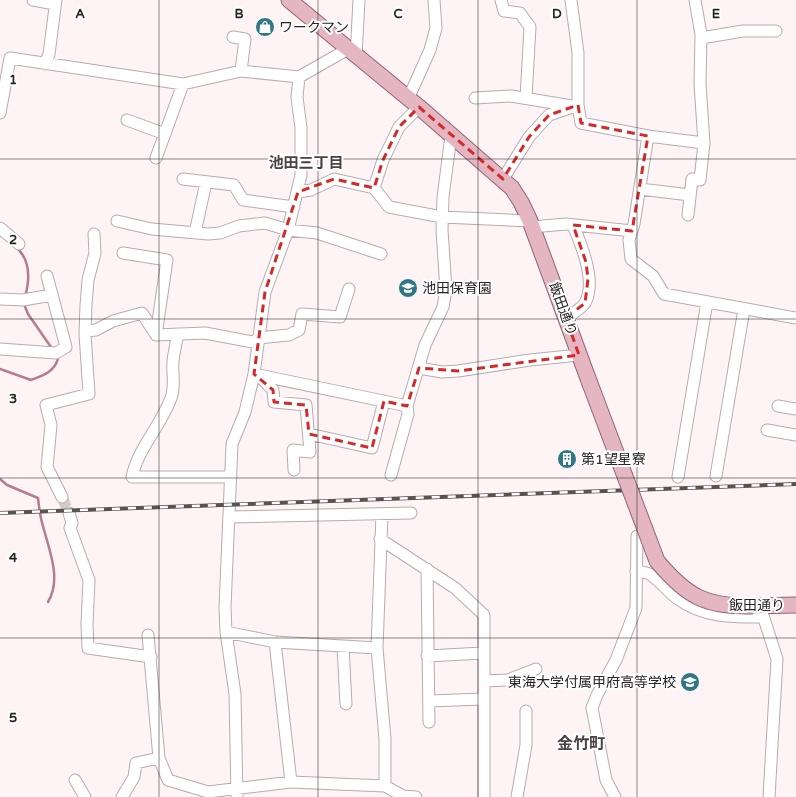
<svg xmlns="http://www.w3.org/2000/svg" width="796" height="797" font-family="'Varela Round','Noto Sans JP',sans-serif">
  <rect width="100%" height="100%" fill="#fef4f6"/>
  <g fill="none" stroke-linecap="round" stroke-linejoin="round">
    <path stroke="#b77c8a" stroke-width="2.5" d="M17,248C31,261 30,279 25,297
      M24,304L28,314L53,350
      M0,369L31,380C42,376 55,372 58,358L56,356
      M0,479L7,485L38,498C39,507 40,517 43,526C49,550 62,579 48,602"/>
    <path stroke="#d3cacc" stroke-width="11" stroke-dasharray="11 5.5" stroke-linecap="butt" d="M62,497L69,513"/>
    <defs>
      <path id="minor" d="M33,0L55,4
        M501,0L504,11L520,13L530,27L526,98
        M233,37L245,39L241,71
        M701,38L743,31H776
        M356,57L359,0
        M45,64L49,54L56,0
        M475,98L511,96L572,106
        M408,99L430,50L436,28L434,0
        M578,105L581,123L648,136L634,224L629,240L631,259L653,276L664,294L796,318
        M0,113L10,58L183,84L241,71L299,77
        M127,120L165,134
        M648,136L704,143L700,84L701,34L695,0
        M156,158L183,84
        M183,179L234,185L243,200L294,207
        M503,179L529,137L549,115L578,105V53L571,0
        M374,188L383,160L399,127L419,107
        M640,189L690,195
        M298,192L311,190L334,179L374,188L389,207L442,217L530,221
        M688,215L692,179L700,180L704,143
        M117,221L152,229L208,234L220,233L239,226L265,223L288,230L317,233L381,254
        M532,227L566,224L632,231
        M0,228L19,244
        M195,233L206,182
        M123,253L167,260L156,335
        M0,299L23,300L52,295
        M566,318C572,314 581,309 585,303C597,282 581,244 573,225
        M85,331L96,330L113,321L142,313L156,335L205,333L258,343
        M178,334C176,343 174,352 173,361C172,373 175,383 172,395C163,424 138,447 132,477H231
        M258,338L289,335L299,330L302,314L340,317L349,289
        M0,349L56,353L66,347L47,276
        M419,368L442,372L458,371L530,360L579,355
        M254,374L407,406L425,345L443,307L446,290L442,230L443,197L451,136
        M257,374L273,390L274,402L306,405L310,452L293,450L294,470
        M778,406L796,409
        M767,430L796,435
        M309,434L372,448L384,401
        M391,475L408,414L407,406
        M716,476L744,309
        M678,477L707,302
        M62,497L47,467L51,425L46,405L89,394L85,334L86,305L88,280L95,253L94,234
        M69,513L72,523L70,528L89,580L87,624L88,648L151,657
        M382,514L377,648L385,739V786
        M230,517L411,513
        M380,539L455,588L484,615V797
        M427,569L429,722
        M636,571C641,572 647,572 651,575C661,582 668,592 678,599C704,618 733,617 763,617
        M760,606L777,659L769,797
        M226,632L275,642L377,648
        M148,635L159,758L168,780L208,792L291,782L385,786L403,796L416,797
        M275,642L291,782
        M343,646L346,704
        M427,656L483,653
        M484,681L508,680L536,669
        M429,701L484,699
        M75,780L85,797
        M122,797L134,777L136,763L159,758
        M237,797L235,694L226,632L225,607L232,444L245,412L254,374L265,292L288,230L301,175V128L297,97L299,77L348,49
        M517,797L526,745V711
        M615,797L606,780L592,708L597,695L616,660L636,608L637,536"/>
      <path id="major" d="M289,0L419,107L512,188L521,202L530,221L589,381
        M753,606L796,605"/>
    </defs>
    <use href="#minor" stroke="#b7abae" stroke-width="13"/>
    <use href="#major" stroke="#966370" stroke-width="17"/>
    <use href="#minor" stroke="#fff" stroke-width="11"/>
    <use href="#major" stroke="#e3b6c1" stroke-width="15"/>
    <defs>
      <path id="rail" d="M0,513L796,484"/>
    </defs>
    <use href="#rail" stroke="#585253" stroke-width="4"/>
    <use href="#rail" stroke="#fff" stroke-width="2.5" stroke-dasharray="8" stroke-linecap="butt"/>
    <defs>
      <path id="major-bridge" d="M589,381L657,561C687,597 706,607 753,606"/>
    </defs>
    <use href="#major-bridge" stroke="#966370" stroke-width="17" stroke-linecap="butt"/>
    <use href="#major-bridge" stroke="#e3b6c1" stroke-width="15"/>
  </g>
  <path fill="none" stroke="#d62828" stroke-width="3" stroke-dasharray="8 5" stroke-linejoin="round" d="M578,105L581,123L648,136L632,231L573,225L586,262L588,279L585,303L566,318L579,355L458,371L419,368L407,406L384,401L372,448L309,434L306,405L274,402L273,390L254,374L265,292L298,192L334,179L374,188L383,160L399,127L419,107L503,179L529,137L549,115Z"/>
  <path fill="none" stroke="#282425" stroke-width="1" stroke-opacity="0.55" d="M159,0V797M318,0V797M478,0V797M637,0V797M0,159H796M0,319H796M0,478H796M0,638H796"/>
  <defs>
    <symbol id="shop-disc" viewBox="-11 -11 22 22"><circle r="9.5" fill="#317684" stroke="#fff"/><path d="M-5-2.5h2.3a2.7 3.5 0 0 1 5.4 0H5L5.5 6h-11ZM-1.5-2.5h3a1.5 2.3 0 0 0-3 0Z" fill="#fff"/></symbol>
    <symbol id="school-disc" viewBox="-11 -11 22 22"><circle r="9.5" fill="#317684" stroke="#fff"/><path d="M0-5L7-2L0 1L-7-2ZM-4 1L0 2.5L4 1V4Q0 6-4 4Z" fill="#fff"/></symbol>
    <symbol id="building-disc" viewBox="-11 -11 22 22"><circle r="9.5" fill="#317684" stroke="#fff"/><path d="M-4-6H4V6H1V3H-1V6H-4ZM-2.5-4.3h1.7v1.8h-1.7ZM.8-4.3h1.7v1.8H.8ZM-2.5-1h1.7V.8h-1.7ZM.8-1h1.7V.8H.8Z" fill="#fff"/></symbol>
  </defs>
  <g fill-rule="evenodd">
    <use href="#shop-disc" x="254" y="16" width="22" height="22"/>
    <use href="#school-disc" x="397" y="277" width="22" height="22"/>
    <use href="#building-disc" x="556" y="448" width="22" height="22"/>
    <use href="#school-disc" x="679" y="671" width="22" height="22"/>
  </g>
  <g text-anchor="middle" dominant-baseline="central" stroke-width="4" stroke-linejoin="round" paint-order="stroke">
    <g font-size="14" fill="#282425" stroke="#fff" text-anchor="start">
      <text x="279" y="27">ワークマン</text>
      <text x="422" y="288">池田保育園</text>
      <text x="581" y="459">第1望星寮</text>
      <text x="676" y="682" text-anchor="end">東海大学付属甲府高等学校</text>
    </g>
    <g font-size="14" fill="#282425" stroke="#fff">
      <text transform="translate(563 309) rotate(70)">飯田通り</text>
      <text x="757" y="605">飯田通り</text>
    </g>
    <g font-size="15" font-weight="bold" fill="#4a4143" stroke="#fff">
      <text x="306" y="163">池田三丁目</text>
    </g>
    <g font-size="16" font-weight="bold" fill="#4a4143" stroke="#fff">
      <text x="581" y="744">金竹町</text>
    </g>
  </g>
  <g font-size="13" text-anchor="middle" font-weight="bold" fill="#282425" stroke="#fff" stroke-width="4" stroke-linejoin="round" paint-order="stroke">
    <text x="80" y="18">A</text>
    <text x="239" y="18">B</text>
    <text x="398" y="18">C</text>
    <text x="557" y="18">D</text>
    <text x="716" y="18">E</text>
    <text x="13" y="84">1</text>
    <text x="13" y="244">2</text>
    <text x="13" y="403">3</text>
    <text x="13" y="562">4</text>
    <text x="13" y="722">5</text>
  </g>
</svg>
